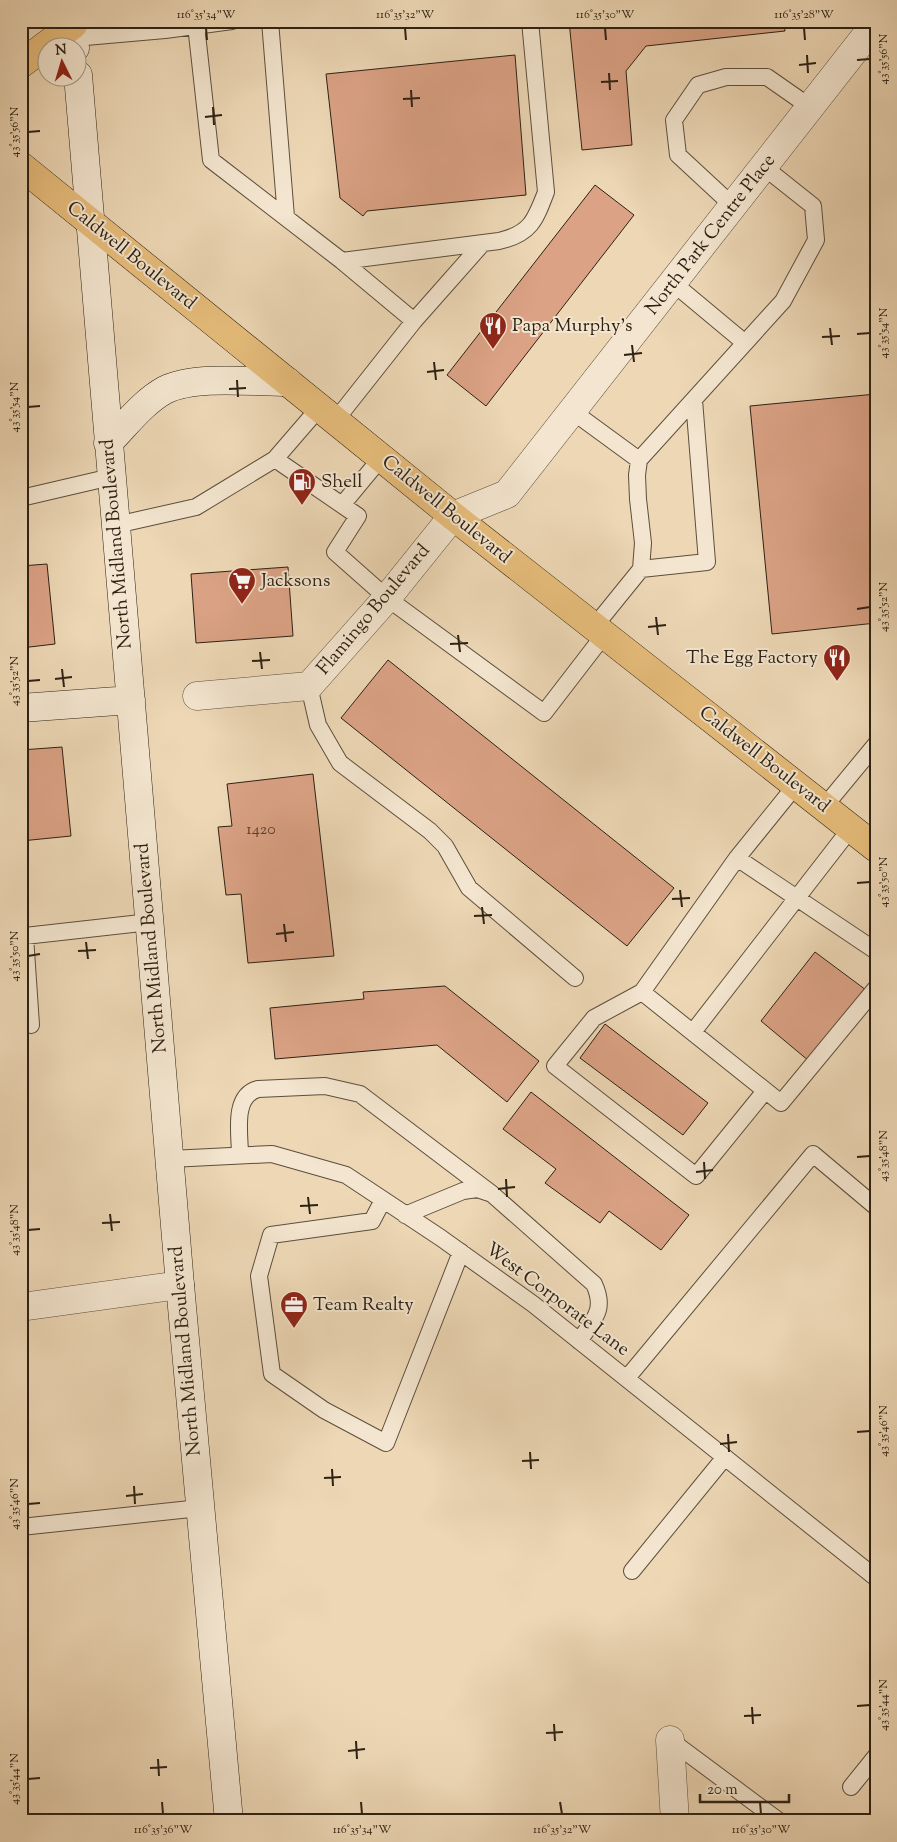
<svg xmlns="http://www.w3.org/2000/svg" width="897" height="1842" font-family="'Sorts Mill Goudy',serif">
  <rect width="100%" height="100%" fill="#edd7b5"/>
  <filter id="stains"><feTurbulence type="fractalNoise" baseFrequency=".004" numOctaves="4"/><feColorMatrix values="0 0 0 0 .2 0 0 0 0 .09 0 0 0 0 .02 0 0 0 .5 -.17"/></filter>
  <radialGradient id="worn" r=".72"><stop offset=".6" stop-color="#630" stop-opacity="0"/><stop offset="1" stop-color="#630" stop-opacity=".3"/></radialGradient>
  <path fill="#dba285" stroke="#2d2113" d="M569,21H784L785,31L646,46L626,71L632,145L582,150Z
    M515,55L526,195L367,211L363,216L340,198L326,74Z
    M595,185L634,215L486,406L447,375Z
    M876,394V623L772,634L750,406Z
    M47,564L55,644L21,648V566Z
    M288,567L293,636L196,643L191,574Z
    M388,660L674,888L627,946L341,718Z
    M62,747L71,836L21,841V750Z
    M313,774L334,956L248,963L241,894L226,895L218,827L232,826L227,784Z
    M815,952L866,990L809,1061L761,1021Z
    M445,986L539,1061L507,1102L437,1045L275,1059L270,1008L364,999L363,992Z
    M605,1024L708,1103L683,1135L580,1058Z
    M531,1092L689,1215L661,1250L609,1211L600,1223L545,1183L556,1169L503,1129Z"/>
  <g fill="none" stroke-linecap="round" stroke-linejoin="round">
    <defs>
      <path id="lane" d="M270,21L286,217
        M196,25L211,160L342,261L499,241C530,234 535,221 546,192L530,21
        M74,38L165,30L232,21
        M733,206L678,155L674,120L698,85L726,77H767L810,107
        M673,283L745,343
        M414,321L483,243
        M319,408L275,459L358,516L335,552L387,598L544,713L604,635
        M572,411L639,460L783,301L816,240L813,206L764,167
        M335,421L414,321L342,261
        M21,498L111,477
        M342,505L381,458
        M116,525L196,507L275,459
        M641,569L707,562L694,400
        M594,627L641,569L643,543L638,499L637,475L639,460
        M309,686L318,725L340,763L430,831L445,846L469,888L575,978
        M796,785L737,858L642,992L781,1103L876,988
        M824,807L876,744
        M737,858L876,951
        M642,992L594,1018L555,1066L696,1176L765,1091
        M31,1025L25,936L150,922
        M693,1032L851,828
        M240,1155C240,1134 232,1096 258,1089L325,1086L360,1094L492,1194
        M170,1159L272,1154L346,1175L441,1238L533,1304L876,1578
        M383,1200L372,1221L271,1235L259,1276L272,1374L324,1410L386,1443L461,1252
        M405,1215L463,1191L477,1189L492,1194L594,1284C606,1310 594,1319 579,1341
        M627,1378L813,1154L876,1207
        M21,1527L200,1508
        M632,1571L725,1457
        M670,1740L779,1821
        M851,1787L876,1756"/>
      <path id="street" d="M197,696L309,686L387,598L453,516L507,494L876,23
        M21,1307L180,1285
        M670,1740L675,1821"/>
      <path id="secondary" d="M73,21L75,48
        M78,75L180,1285L229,1821
        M108,443C126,425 143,402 165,390C195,375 253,382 288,382
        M21,708L131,700"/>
      <path id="primary" d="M21,64L73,25
        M21,166L453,516L876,848"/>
    </defs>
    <use href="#lane" stroke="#5d4e3c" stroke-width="18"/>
    <use href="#street" stroke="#5d4e3c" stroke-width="29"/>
    <use href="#secondary" stroke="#2d2113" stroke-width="29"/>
    <use href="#primary" stroke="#2d2113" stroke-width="29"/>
    <use href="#lane" stroke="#f3e5cf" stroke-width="16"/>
    <use href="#street" stroke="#f3e5cf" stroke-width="28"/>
    <use href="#secondary" stroke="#f3e5cf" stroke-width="28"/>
    <use href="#primary" stroke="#e6bc7a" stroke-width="28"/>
  </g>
  <path fill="none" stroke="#2d2113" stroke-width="2" d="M206,28L207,40M405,28L406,40M605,28L606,40M804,28L805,40M807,55L808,73M857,60L870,59M799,65L816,63M609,73L610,90M601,82L618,81M411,90L412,107M403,99L420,98M213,107L214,125M205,117L222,115M28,132L40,131M830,328L832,345M857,334L870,333M822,337L840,336M632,345L634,362M624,355L642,353M434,362L436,380M427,372L444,370M237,380L238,397M229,389L246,388M28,407L40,406M857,609L870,607M656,617L658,635M648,627L666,625M458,635L460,652M450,644L468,643M260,652L262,669M252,661L270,660M62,669L64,687M55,679L72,677M28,681L40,680M857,883L870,882M680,890L682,907M672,899L690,898M482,907L484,924M474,916L492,915M284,924L286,942M276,934L294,932M86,942L88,959M78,951L96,950M28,956L40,954M857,1157L870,1156M704,1162L705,1179M696,1172L713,1170M506,1179L507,1197M498,1189L515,1187M308,1197L310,1214M300,1206L318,1205M110,1214L112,1231M102,1223L120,1222M28,1230L40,1229M857,1432L870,1431M728,1434L729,1452M720,1444L737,1442M530,1452L531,1469M522,1461L539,1460M332,1469L333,1486M324,1478L341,1477M134,1486L135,1504M126,1496L143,1494M28,1504L40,1503M857,1706L870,1705M752,1707L753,1724M744,1716L761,1715M554,1724L555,1741M546,1733L563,1732M356,1741L357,1759M348,1751L365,1749M158,1759L159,1776M150,1768L167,1767M28,1779L40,1778M162,1802L163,1814M361,1802L362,1814M560,1802L562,1814M760,1802L761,1814"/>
  <defs>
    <symbol id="restaurant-pin" viewBox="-11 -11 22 30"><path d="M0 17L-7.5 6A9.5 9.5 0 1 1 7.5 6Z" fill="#8f2418" stroke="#f3e5cf"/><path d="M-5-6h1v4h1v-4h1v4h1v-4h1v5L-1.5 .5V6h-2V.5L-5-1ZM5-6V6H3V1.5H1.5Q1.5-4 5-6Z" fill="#fff"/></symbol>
    <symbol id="fuel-pin" viewBox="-11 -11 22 30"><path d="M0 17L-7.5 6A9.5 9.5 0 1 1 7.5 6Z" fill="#8f2418" stroke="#f3e5cf"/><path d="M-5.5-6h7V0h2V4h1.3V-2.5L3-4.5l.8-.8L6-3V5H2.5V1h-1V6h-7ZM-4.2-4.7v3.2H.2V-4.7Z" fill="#fff"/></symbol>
    <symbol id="supermarket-pin" viewBox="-11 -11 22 30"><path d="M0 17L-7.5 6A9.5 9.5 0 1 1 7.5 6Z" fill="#8f2418" stroke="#f3e5cf"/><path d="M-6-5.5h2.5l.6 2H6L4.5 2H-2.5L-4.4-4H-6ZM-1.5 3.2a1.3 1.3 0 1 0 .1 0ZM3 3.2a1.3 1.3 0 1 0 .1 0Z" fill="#fff"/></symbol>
    <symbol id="office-pin" viewBox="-11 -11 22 30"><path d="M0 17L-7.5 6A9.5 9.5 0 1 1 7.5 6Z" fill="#8f2418" stroke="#f3e5cf"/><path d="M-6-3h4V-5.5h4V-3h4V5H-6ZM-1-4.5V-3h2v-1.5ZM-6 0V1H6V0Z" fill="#fff"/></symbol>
  </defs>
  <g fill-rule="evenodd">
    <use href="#restaurant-pin" x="477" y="310" width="32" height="43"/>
    <use href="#fuel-pin" x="286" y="466" width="32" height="43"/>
    <use href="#supermarket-pin" x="226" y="565" width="32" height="43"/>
    <use href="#restaurant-pin" x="821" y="642" width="32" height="43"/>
    <use href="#office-pin" x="278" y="1289" width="32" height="43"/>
  </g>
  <g text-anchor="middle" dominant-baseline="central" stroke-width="4" stroke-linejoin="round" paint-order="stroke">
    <g font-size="16" fill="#584130">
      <text x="261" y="830">1420</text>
    </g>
    <g font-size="19" fill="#2d2113" stroke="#f3e5cf">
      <text transform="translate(711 235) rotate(-52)">North Park Centre Place</text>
      <text transform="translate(131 256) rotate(39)">Caldwell Boulevard</text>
      <text transform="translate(446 510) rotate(39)">Caldwell Boulevard</text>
      <text transform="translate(117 544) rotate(-95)">North Midland Boulevard</text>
      <text transform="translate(374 610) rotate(-50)">Flamingo Boulevard</text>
      <text transform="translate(764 760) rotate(38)">Caldwell Boulevard</text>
      <text transform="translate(152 948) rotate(-95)">North Midland Boulevard</text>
      <text transform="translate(557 1300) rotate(37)">West Corporate Lane</text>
      <text transform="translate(186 1351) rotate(-95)">North Midland Boulevard</text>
    </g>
    <g font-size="19" fill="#2d2113" stroke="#f3e5cf" text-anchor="start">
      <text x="512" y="326">Papa Murphy's</text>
      <text x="321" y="482">Shell</text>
      <text x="261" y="581">Jacksons</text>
      <text x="818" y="658" text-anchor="end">The Egg Factory</text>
      <text x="313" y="1305">Team Realty</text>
    </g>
  </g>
  <rect width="897" height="1842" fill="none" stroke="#edd7b5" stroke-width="55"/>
  <g transform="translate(62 62) rotate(355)"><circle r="24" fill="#f3e5cf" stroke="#a49784"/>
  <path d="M0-4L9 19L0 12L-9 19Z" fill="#8f2418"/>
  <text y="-8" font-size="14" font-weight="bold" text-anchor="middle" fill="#2d2113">N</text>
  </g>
  <path d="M700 1794v8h89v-8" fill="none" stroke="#2d2113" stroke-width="2.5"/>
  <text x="707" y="1794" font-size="15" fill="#2d2113" stroke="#f3e5cf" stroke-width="4" paint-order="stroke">20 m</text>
  <rect x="28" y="28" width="842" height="1786" fill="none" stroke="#2d2113" stroke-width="2"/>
  <g font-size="12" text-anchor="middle" fill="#2d2113">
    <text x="206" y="18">116°35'34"W</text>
    <text x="405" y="18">116°35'32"W</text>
    <text x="605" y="18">116°35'30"W</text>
    <text x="804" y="18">116°35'28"W</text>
    <text transform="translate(883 59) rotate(-90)" y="4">43°35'56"N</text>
    <text transform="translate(14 132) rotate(-90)" y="4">43°35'56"N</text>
    <text transform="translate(883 333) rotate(-90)" y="4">43°35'54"N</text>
    <text transform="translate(14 407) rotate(-90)" y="4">43°35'54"N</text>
    <text transform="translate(883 607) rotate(-90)" y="4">43°35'52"N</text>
    <text transform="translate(14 681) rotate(-90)" y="4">43°35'52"N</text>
    <text transform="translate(883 882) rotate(-90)" y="4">43°35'50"N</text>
    <text transform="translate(14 956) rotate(-90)" y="4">43°35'50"N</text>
    <text transform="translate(883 1156) rotate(-90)" y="4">43°35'48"N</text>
    <text transform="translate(14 1230) rotate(-90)" y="4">43°35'48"N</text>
    <text transform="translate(883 1431) rotate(-90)" y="4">43°35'46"N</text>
    <text transform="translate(14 1504) rotate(-90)" y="4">43°35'46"N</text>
    <text transform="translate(883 1705) rotate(-90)" y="4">43°35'44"N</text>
    <text transform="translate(14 1779) rotate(-90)" y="4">43°35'44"N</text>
    <text x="163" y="1833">116°35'36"W</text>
    <text x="362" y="1833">116°35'34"W</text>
    <text x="562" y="1833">116°35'32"W</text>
    <text x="761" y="1833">116°35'30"W</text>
  </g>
  <rect width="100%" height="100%" filter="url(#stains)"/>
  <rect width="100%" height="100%" fill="url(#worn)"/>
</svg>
